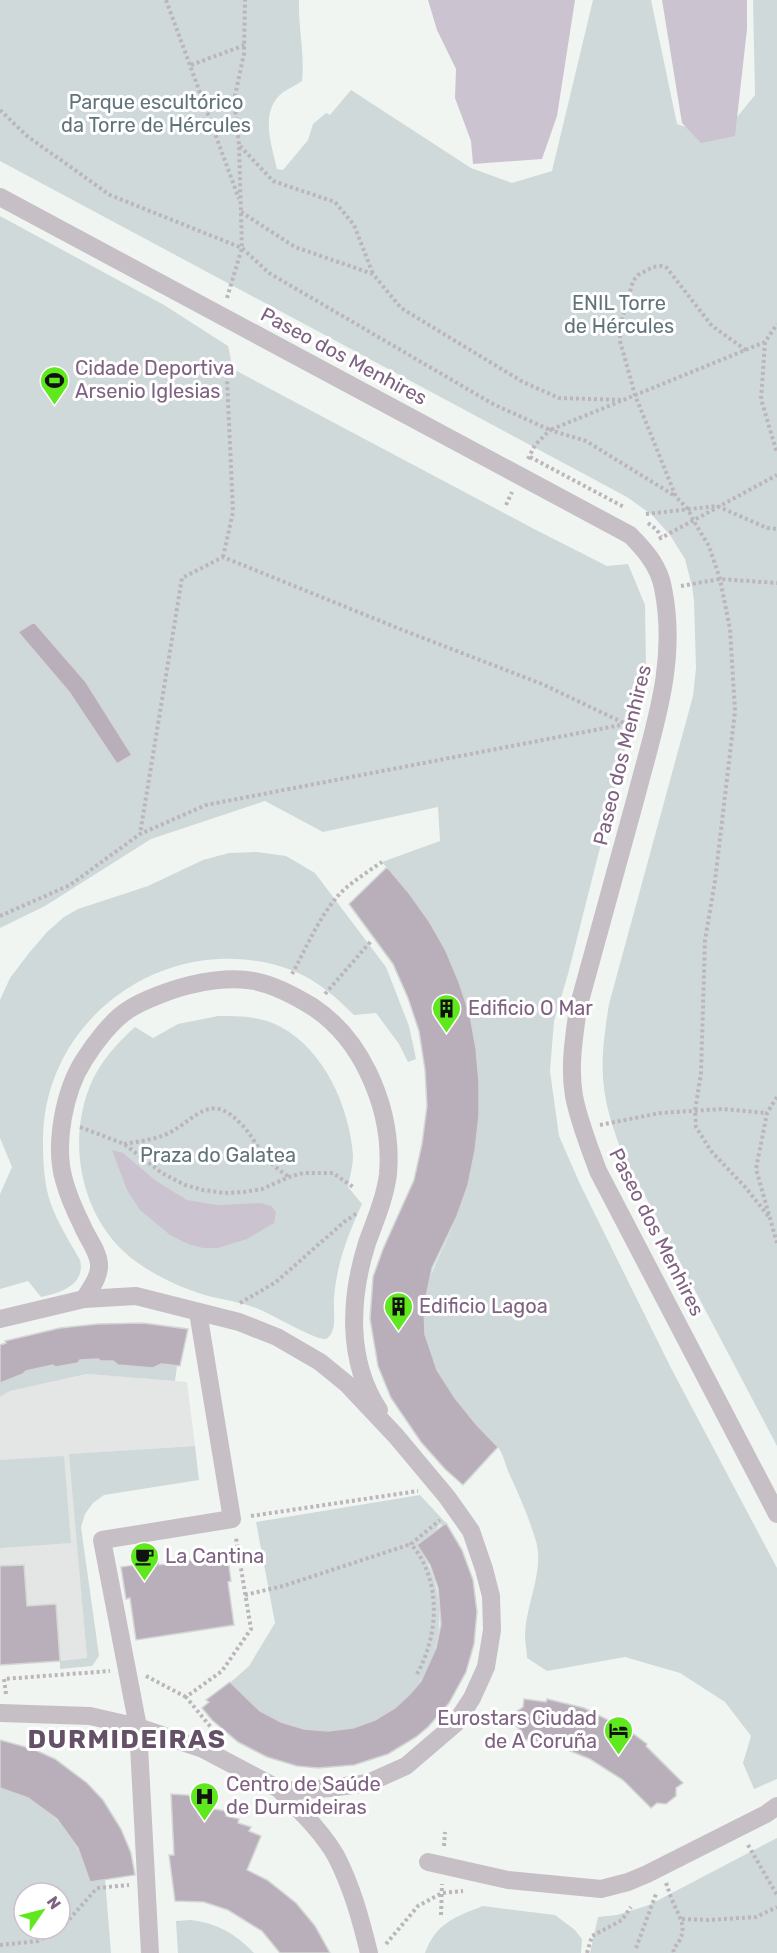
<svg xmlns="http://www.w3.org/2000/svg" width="777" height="1953" font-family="Rubik,sans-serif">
  <rect width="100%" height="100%" fill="#f0f5f2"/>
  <path fill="#e4e5e5" d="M88,1374L187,1382L195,1446L70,1454L87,1659L0,1665V1397L10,1391Z"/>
  <path fill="#cfd9da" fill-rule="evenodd" d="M0,0H299C298,27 305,53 302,81C296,85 288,89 282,93C259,112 272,146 277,169L283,170L308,140L313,124L326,113L330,115L351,90L471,168L512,183L552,171L593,0H651L677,124L720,138L755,95L753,0H777V1446L622,1152C599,1093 599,1066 609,1004L693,696L696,668L694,601L692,586L685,559L670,535L652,515L627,497L0,161Z
    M0,216L164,305L228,346L233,369L536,530L607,566L628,564L645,605L646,666L568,974L554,1021L550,1071L559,1136L580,1184L671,1368L777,1568V1779L754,1789L743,1763L751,1736L725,1702L680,1673L625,1657L547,1671L527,1658C527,1651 525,1643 525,1636C525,1604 546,1570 535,1538C528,1515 518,1493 508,1471C505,1463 503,1453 497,1446C491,1438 482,1431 475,1423C453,1398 431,1368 425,1333C418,1283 442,1257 458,1213C493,1114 485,1013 430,922C416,900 399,882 382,862L440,841L438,807L323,832L265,801L151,839L45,906L0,928Z
    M257,852L286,856L315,873L386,967L409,1026L416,1059L408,1062L399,1044L376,1013L354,1015C337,998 319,982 296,972C177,924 43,1012 43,1141C43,1161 44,1185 51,1204C58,1224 70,1242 80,1260C86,1285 60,1293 41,1297L28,1281L0,1289V1194L12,1167L0,1138V1000L10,978L29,953L47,932L64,917L78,909L148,886L203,860L229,853Z
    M218,1016C240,1016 261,1016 281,1027C325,1051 349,1107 353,1155C353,1166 350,1176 348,1187L362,1204C348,1234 336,1266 334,1299C333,1312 338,1332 326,1339C314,1340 272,1314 256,1308C242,1303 227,1300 212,1297C186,1290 161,1279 138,1263C81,1224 64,1140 93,1079C103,1059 118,1042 135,1027L153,1038L178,1024Z
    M99,1358L101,1361L116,1360L118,1365L153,1368L156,1367V1363L177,1366L175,1381L87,1374L10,1391L0,1397V1379L23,1374L25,1371L54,1364L57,1367L77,1363L79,1360Z
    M195,1446L199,1480L104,1495L93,1503L85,1514L81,1527L99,1656L92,1666L60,1669V1661L87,1658L69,1454Z
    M64,1456L71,1543L0,1548V1460Z
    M420,1495L446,1523L442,1526L440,1524L435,1531L417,1545C480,1636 402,1758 293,1726C268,1719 246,1703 231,1682L249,1666L275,1623L256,1522Z
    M0,1788C47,1798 79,1837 90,1882L105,1879L111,1953H0ZM24,1893H60V1929H24Z
    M777,1838V1953H590L598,1917L617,1915L649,1905Z
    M483,1906L555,1915L575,1930L582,1939L581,1953H425C436,1923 455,1917 483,1906Z
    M191,1920C217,1923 236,1934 254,1953H178L176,1921Z"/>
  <path fill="#ccc3d0" d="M428,0H575L557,116L542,159L473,164L471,141L455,98L456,69L437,30Z
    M662,0H747V29L735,136L701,143L682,123Z
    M112,1150L123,1153L156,1181L187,1200L217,1205L261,1203L271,1206L276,1212L274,1223L247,1239L218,1248H203L188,1244L170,1235L140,1210L127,1190Z"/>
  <path fill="#b9afbb" stroke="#d3d6d4" stroke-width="1.5" d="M34,622L86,682L132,755L117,764L69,692L18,632Z
    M387,867L409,893L429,921L446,951L459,982L470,1015L476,1048L479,1082V1116L475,1151L468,1185L457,1216L432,1268L424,1307L425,1334L437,1370L455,1398L476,1424L498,1447L463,1485L445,1469L421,1442L391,1398L378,1366L370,1319L373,1277L383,1249L414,1180L422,1144L427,1106L425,1070L419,1031L408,998L393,964L349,904Z
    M143,1323L188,1329L180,1366L161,1364L153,1368L118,1365L113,1361H101L98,1359L80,1360L78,1363L56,1367L53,1365L26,1371L23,1374L0,1383V1345L6,1343L5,1341L60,1328L98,1324Z
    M446,1523L462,1550L473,1580L477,1612L474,1644L466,1672L449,1703L428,1727L416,1737L388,1754L354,1765L318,1768L297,1766L267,1757L238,1742L212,1720L202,1708L209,1702L206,1700L230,1682L260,1711L281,1722L304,1729L328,1731L353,1728L375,1720L395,1708L410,1694L421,1681L436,1648L441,1624L438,1588L430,1565L417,1545Z
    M227,1551L231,1581L228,1582L234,1625L136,1640L130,1598L126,1599L121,1567L158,1561L159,1565L207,1558L206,1554Z
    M24,1565L27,1606L56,1604L60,1661L0,1665V1566Z
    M524,1699L546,1702L547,1699L584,1708L628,1730L647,1744L646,1746L683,1783L676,1788V1796L666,1804L657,1803L651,1808L623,1780L590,1759L553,1744L520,1739L521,1731L515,1725L516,1712L523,1707Z
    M0,1740L33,1749L55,1759L87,1783L103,1800L121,1829L131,1853L135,1875L90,1882L78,1848L57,1819L28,1798L0,1788Z
    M171,1794L200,1796V1801L214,1803V1809L227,1811L226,1816L239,1819L238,1823L251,1827L249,1831L261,1836L247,1870L267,1880L296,1903L315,1926L330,1953H280L262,1931L228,1910L204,1902L175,1901L169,1855H174Z"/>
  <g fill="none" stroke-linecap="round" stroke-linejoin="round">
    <path stroke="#bcb6bc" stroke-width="4" stroke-dasharray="3 3" stroke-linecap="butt" d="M166,0L239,199
      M191,65L245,45
      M0,110L27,136L110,195L242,248L269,273L493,404L550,430L765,342L777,324
      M240,146L273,181L335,202L354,225L373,274
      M241,212L295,247L373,274L401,308L523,382L559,398L623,400
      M227,298L242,248L239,145L234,100L244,54L245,0
      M765,342L761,399L777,453
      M746,350L712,326L667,268L661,266L653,267L638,275L633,281L620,327V341L635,395L676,497L688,509L693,520L709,546L720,579L730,629L735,711L715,881L705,940L701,1073L695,1111L696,1127L711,1151L746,1188L769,1217
      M530,457L624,507
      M528,459L535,445L550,430L586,441L675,496
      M506,505L512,492
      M646,514L717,506L767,528L777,529
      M648,523L657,530L661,537
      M659,539L777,475
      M223,557L233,512L227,378
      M681,586L720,579L777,583
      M0,916L70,885L140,834L206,805L626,724L542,684L400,629L223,557L182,578L140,834
      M292,974C307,947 323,907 347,887C358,878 370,870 382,862
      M325,994L372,940
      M777,1097L767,1113L756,1169L777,1243
      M600,1125L660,1113L722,1109L767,1113
      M80,1127L124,1144L162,1173L185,1185L203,1190L225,1193L244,1192L262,1189L289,1177L303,1173H333L353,1187
      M124,1144C139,1141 155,1140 169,1133C197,1118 210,1092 240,1123C249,1131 255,1143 262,1153C269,1163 279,1170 289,1177
      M240,1303L276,1282L344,1222L357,1213
      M251,1516L418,1491
      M245,1595L283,1586L411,1544
      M417,1674C439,1634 442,1580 411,1544L440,1520
      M146,1676L186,1697
      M6,1694L4,1679L110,1671
      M214,1731L186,1697L222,1671L251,1629L236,1538
      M748,1845L777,1895
      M444,1846L445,1832
      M666,1883C668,1888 669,1892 671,1897C678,1917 692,1929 673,1949L674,1953
      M441,1915L442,1884
      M682,1919L708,1920L756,1917L777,1907
      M60,1927L66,1923L97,1888L129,1885
      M386,1944L418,1906L442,1893L463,1891
      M0,1945L38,1941L57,1929
      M636,1948L656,1894
      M587,1953L592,1936L622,1920L631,1907"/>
    <path stroke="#c6bfc6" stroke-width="18" d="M0,197L630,535C645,550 659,566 663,588C678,662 654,727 636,797C617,868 597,937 578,1008C574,1037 569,1067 574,1096C579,1122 589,1146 598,1171L777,1514
      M84,1299C90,1289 100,1277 99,1264C98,1250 87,1238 82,1225C75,1211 68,1195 64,1180C54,1145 64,1091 84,1060C94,1044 112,1020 128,1010C143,1000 173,989 190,985C242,973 268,979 313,1007C337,1023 356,1047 368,1072C384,1105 391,1138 388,1174C385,1198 375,1221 367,1243C350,1297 346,1360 379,1410
      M0,1319L84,1299L136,1296L239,1322L277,1337L320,1362L347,1384L396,1436L447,1497L471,1531L484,1569L491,1596L492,1630L486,1667L472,1698L455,1724L406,1766L368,1783L330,1788L295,1791L279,1789L203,1749L138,1727L90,1716L0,1713
      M279,1789C299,1810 322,1831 336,1856C352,1887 361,1920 369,1953
      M428,1862L508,1880L601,1889L628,1882L647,1874L766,1814L777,1806
      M150,1953L138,1727L102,1540L232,1519L198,1312"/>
  </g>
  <defs>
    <symbol id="stadium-pin" viewBox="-11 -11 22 30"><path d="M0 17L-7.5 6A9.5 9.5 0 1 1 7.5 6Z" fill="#5fe81d" stroke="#fff"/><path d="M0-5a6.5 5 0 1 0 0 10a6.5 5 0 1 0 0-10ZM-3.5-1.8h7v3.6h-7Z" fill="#111"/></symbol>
    <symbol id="building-pin" viewBox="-11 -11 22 30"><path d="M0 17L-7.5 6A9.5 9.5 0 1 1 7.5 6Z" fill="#5fe81d" stroke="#fff"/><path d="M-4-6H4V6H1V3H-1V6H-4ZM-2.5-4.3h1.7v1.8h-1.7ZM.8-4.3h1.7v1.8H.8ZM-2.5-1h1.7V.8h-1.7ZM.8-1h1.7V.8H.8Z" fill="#111"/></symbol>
    <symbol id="cafe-pin" viewBox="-11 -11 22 30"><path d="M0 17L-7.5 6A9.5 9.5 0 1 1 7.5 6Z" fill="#5fe81d" stroke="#fff"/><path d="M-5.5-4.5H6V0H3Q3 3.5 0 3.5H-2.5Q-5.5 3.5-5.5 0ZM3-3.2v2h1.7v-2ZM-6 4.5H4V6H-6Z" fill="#111"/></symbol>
    <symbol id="hotel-pin" viewBox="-11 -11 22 30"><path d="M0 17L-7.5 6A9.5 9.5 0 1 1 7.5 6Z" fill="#5fe81d" stroke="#fff"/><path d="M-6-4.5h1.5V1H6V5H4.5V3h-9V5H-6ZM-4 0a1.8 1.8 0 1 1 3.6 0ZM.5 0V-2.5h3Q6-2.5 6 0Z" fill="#111"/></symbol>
    <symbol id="hospital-pin" viewBox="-11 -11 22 30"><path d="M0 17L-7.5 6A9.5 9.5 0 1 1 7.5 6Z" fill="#5fe81d" stroke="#fff"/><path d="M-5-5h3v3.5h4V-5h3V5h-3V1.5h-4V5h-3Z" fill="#111"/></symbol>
  </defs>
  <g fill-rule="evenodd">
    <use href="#stadium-pin" x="38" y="364" width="33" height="45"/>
    <use href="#building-pin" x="430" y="992" width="33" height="45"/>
    <use href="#building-pin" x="382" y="1290" width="33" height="45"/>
    <use href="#cafe-pin" x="128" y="1540" width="33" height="45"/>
    <use href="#hotel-pin" x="602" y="1714" width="33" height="45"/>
    <use href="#hospital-pin" x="188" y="1780" width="33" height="45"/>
  </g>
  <g text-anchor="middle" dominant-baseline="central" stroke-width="6" stroke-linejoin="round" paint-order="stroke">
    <g font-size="20" fill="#617479" stroke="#fff">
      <text x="156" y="102">Parque escultórico<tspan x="156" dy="23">da Torre de Hércules</tspan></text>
      <text x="619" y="303">ENIL Torre<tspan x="619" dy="23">de Hércules</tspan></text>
      <text x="218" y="1155">Praza do Galatea</text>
    </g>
    <g font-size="20" fill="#7f6282" stroke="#fff">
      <text transform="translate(344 356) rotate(28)">Paseo dos Menhires</text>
      <text transform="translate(622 755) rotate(-76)">Paseo dos Menhires</text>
      <text transform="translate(657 1232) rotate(63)">Paseo dos Menhires</text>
    </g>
    <g font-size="20" fill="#7f6282" stroke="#fff" text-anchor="start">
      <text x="75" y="368">Cidade Deportiva<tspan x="75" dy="23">Arsenio Iglesias</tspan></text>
      <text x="468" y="1008">Edificio O Mar</text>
      <text x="419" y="1306">Edificio Lagoa</text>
      <text x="165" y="1556">La Cantina</text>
      <text x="597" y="1718" text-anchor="end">Eurostars Ciudad<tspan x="597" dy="23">de A Coruña</tspan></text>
      <text x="226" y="1784">Centro de Saúde<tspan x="226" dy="23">de Durmideiras</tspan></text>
    </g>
    <g font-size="26" font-weight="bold" letter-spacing="1.5" fill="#655167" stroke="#fff">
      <text x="127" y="1739">DURMIDEIRAS</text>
    </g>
  </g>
  <g transform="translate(42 1911) rotate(55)"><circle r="28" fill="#ffffff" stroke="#ccc0cd" stroke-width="1.5"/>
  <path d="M0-4.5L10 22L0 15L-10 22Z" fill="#5fe81d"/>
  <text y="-9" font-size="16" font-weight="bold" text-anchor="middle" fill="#7f6282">N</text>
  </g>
</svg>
